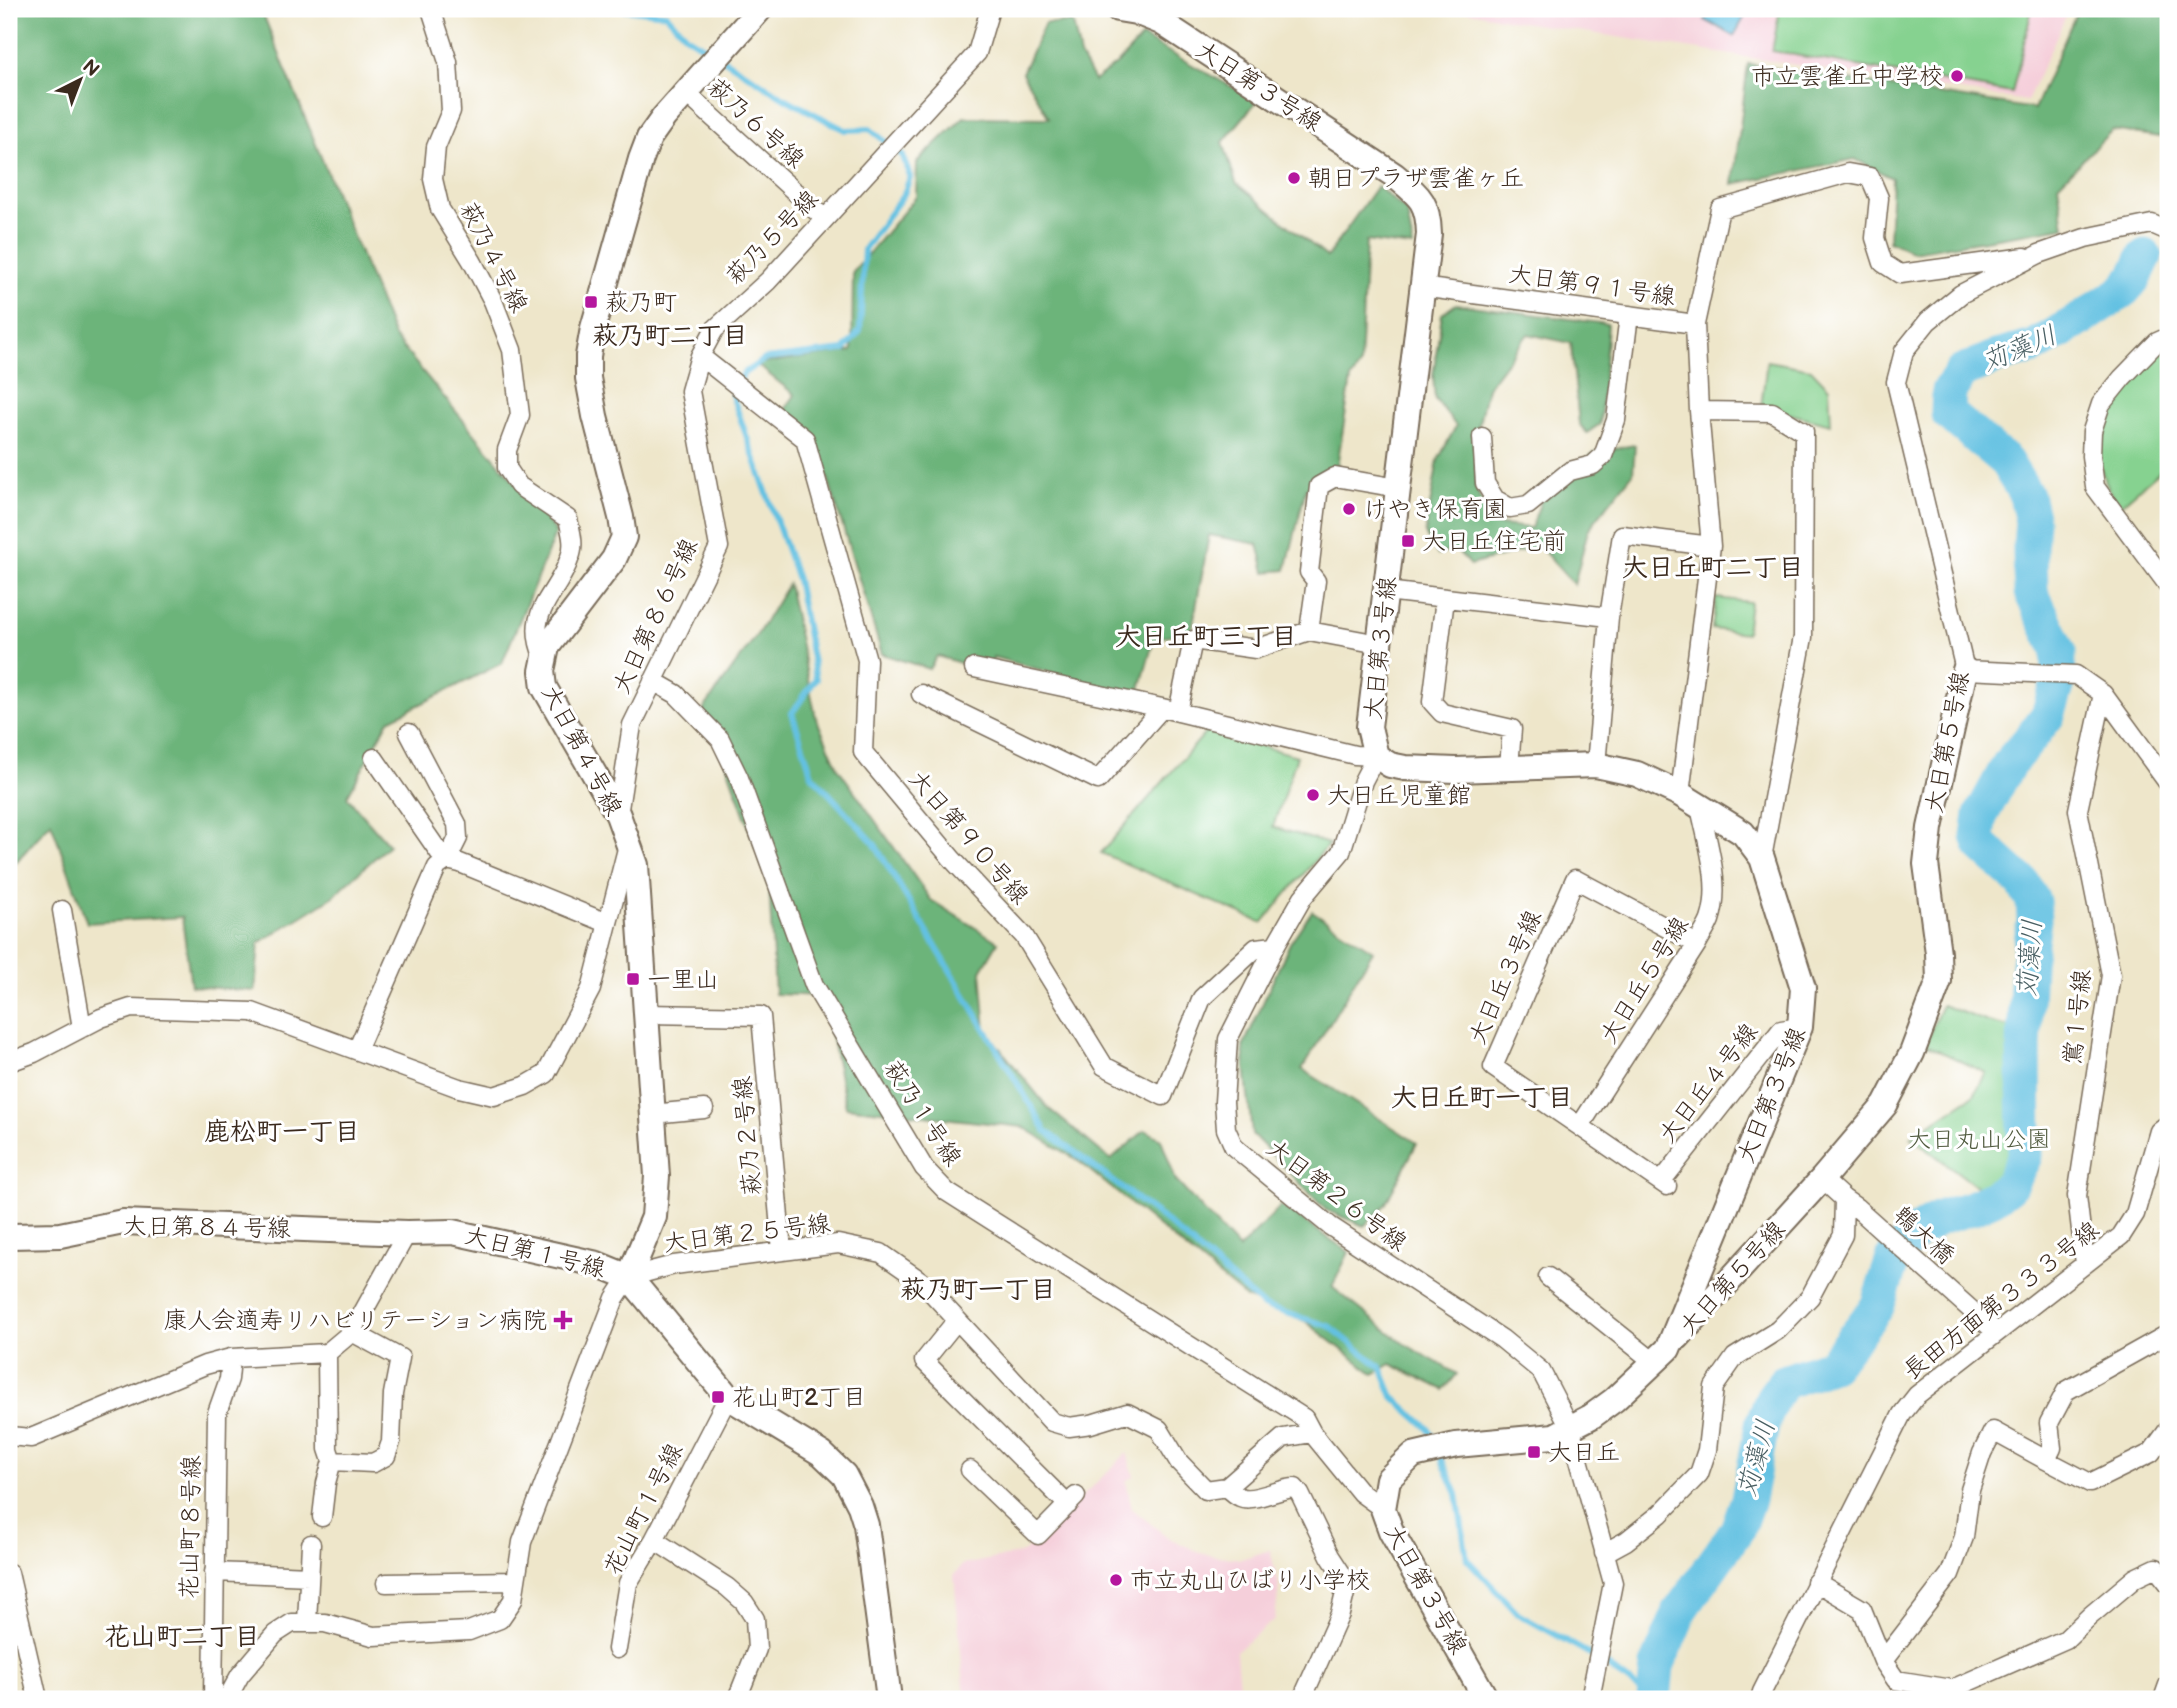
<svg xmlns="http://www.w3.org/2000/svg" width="2177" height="1708" viewBox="0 0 2177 1708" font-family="'Balsamiq Sans','Klee One',sans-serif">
<rect width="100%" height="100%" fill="#fff"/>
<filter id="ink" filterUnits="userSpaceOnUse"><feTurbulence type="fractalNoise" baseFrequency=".0143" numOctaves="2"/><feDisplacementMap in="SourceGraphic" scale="14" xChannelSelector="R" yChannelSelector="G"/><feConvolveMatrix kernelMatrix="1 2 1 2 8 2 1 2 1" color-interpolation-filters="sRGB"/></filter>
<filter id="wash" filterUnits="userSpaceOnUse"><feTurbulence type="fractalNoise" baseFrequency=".00686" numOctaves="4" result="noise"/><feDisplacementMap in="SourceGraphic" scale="28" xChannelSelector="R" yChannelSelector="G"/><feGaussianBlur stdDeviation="1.57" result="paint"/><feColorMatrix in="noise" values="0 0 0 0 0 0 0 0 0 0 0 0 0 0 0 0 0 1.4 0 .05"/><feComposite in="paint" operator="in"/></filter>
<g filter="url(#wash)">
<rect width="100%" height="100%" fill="#eee6ca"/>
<path fill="#f5cfda" d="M1456,9H2069L2027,101L1515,21Z
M1127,1453L1134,1476L1126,1481L1132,1509L1169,1538L1203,1554L1241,1559L1270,1550L1279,1585L1275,1619L1236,1651L1240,1699H965L954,1575L962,1565L1023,1553Z"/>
<path fill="#86d290" stroke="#607e57" stroke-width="2" d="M1780,9H2032L2012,93L1772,51Z
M2168,346V464L2119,506C2113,495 2105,484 2102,472C2096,453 2099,426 2108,408C2114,399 2122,390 2129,382C2136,372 2158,351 2168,346Z
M1767,361L1811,369L1829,388L1831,424L1761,407Z
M1716,598L1750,602L1746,633L1712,629Z
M1207,731L1297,756L1273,827L1329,844L1262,923L1101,853Z
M1942,1005L1991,1023L2020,1029L2019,1151L2005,1179L1992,1190L1980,1189L1911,1137L1974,1095L1986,1073L1925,1044Z"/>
<path fill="#6cb47a" stroke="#546f4c" stroke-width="2" d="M9,9H261L394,337L556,532L502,663L389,720L347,797L389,845L331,898L259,943L255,991L191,986L182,917L87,923L51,822L9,870Z
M2078,9H2168V138L2112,130L2058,185L2064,227L1913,252L1889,241L1892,178L1855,159L1733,184L1748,64L2034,109Z
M1045,23H1073L1080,56L1094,81L1119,62L1142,37L1257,101L1223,142L1236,183L1327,257L1377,186L1407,212L1413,247L1366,241L1360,366L1351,379L1334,485L1306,488L1286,570L1265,572L1258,544L1209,535L1192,630L1154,639L1138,696L993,657L990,672L937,656L929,669L882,654L819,449L782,414L795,395L756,364L852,351L853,272L916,197L917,162L964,117L1049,118L1022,73Z
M1456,304L1608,324L1600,424L1587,433L1579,424L1571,343L1528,334L1487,388L1478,427L1475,487L1491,524L1531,528L1544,493L1595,452L1635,445L1633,473L1588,530L1574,585L1539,546L1470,565L1456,549L1438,555L1425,534L1438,460L1456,426L1435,399L1433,375L1442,314Z
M788,584L816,718L838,768L931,900L998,942L981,971L986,1031L1048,1108L1111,1160L1145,1130L1161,1139L1176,1181L1239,1249L1281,1206L1349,1252L1332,1287L1403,1343L1457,1374L1444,1390L1391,1364L1374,1374L1305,1321L1246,1298L1076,1159L1023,1127L846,1107L823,996L775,994L769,884L721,749L698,717L759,632Z
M1312,911L1373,951L1302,1069L1417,1143L1385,1205L1364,1226L1326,1210L1252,1134L1243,1047L1290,943Z"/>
<path fill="#64c1e2" stroke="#507680" stroke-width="2" d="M1711,9H1749L1734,36L1705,20Z"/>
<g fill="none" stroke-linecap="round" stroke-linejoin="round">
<path stroke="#64c1e2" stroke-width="6" d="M623,9L666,14L686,36L714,53
M723,59L786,99L845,130L870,129L903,156L910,177L904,194L864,249L860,331L844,350L765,359L744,373L732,395L797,579L816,679L792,713L812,775L874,843L1046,1131L1162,1218L1263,1306L1329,1326L1381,1367L1393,1397L1430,1430L1436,1445
M1440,1455L1457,1494L1467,1559L1518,1614L1597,1658L1651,1699"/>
<path stroke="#64c1e2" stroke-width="35" d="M1654,1699L1657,1666L1680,1611L1737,1530L1748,1499L1763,1421L1773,1397L1784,1382L1832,1365L1877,1307L1894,1256L1917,1232L1939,1218L1971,1208L1993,1198L2010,1185L2025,1156L2024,1045L2028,964L2034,920L2033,901L2023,883L1981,845L1978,836L1981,815L2010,762L2030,739L2048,715L2058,683L2059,651L2031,592L2030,548L2032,521L2026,495L2006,462L1948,413L1949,391L1962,372L1996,357L2034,347L2083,318L2123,291L2135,277L2145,256"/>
</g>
</g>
<g filter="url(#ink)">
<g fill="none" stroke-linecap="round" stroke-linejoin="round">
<defs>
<path id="street" d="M431,9L448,62L451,111L436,147L433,179L440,209L472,261L493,301L512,350L520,415L507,450V468L519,486L568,519C571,532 575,545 570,557C557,598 523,610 544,658
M686,93L825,219
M2168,231L2152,224L2085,238L2039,254L1961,294L1928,321L1904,351L1896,382L1965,670L2076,675L2103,694L2168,783
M1421,287L1695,324L1720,209L1848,173L1870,177L1879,198L1875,238L1883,263L1900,274L2025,257
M2168,337L2157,342L2122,378L2101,404L2092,431L2091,456L2095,487L2168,585
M700,356L805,439L867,660L863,752L953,860L1024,936L1104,1066L1163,1096L1202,998L1256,948L1275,946
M1699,411L1772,412L1804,432L1803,637L1762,858
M1482,437L1485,483L1495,499L1510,508L1528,505L1570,471L1593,465L1603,456L1616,420L1629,315
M1386,591L1609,617
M1445,599L1432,702L1442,713L1512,729L1509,767
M1309,631L1316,581L1309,572L1319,486L1335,477L1398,488
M974,668L1162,708L1355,755L1376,756L1363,781L1341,852L1303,897L1275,946L1228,1039L1224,1102L1226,1129L1234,1147L1330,1226L1502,1339L1541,1371L1570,1427L1613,1583L1590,1699
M653,681L676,694L720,739L739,778L814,985L924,1168L947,1192L1304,1418L1312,1433
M921,694L1098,780L1162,708
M1178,712L1193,640L1256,649L1309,631L1379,644
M374,758L439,852L447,860L458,838L457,824L409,733
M1596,765L1609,617L1622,535L1711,546
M1680,794L1711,546L1699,411L1695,324
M618,815L632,725L719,547L690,391L700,356L714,330L768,281L977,53L990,9
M62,910L82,1028
M646,1014L761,1016L782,1251
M357,1050L437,867L447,860L460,863L607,923
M9,1062L34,1053L101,1018L131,1008L252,1012L459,1088L494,1096L525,1086L546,1074L591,989L629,841
M652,1114L704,1109
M1580,1126L1697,944C1701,936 1707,928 1710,920C1722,885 1707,842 1700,807
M1822,1179L1844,1199L1857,1208L1996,1332
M1661,1182L1781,1030L1800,1027
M1667,1186L1493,1067L1575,879L1697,944
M2085,1264L2077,1196L2111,975L2078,810L2103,694
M1548,1277L1654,1362
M957,1320L924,1361L1068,1505
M327,1353L328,1449L332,1461L373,1463L386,1456L391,1442L393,1394L400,1358L352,1332
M9,1436L31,1438L205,1365L231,1358L327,1353L352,1332L407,1233
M2046,1460L2090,1483L2151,1453L2168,1430
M970,1470L1038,1535L1076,1496
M1227,1487C1230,1490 1235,1495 1240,1497C1253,1503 1280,1488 1295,1488L1300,1494L1330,1556L1343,1576L1346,1589L1340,1614L1302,1699
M322,1517L326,1483L332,1461
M654,1540L727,1587L744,1602L755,1619L757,1649L737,1699
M1604,1553L1626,1541L1660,1514L1699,1474L1707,1450L1714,1387L1735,1357L1778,1330L1810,1297L1843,1235L1844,1199
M214,1572L309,1576
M9,1573L38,1699
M1816,1582L1862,1609L1883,1661L1896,1680L1952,1689L2066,1639L2090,1616L2135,1578L2156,1568L2168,1583
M386,1583L516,1581
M307,1622L311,1544
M617,1649L628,1583L654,1540L728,1397
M1883,1661L1950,1574L1964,1537L1970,1490L1982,1453L1993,1431L2046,1460L2052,1448L2049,1423L2066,1391L2168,1334
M213,1699L217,1413L229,1379L231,1358
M227,1699L240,1675L275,1634L292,1623H325L373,1636L469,1631L500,1619L513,1600L522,1542L615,1298L629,1277L674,1265L838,1244L881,1253L921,1281L1052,1422L1069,1427L1091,1424L1127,1413L1159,1429L1179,1462L1206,1490L1227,1487L1283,1438L1312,1433L1361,1493L1383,1509
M1760,1699L1762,1692L1902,1414L1917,1395L2121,1236L2135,1214L2159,1131L2168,1124
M2163,1699L2168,1685"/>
<path id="secondary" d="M1118,9L1136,12L1161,22L1394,175C1419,196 1428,200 1429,234L1369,727L1376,756L1390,765L1405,768L1456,770L1596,765L1637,774L1680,794L1743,833L1762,858L1803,988L1800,1027L1668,1349L1614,1400L1592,1416L1554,1436L1456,1445L1413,1455L1388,1479L1383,1509L1391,1531L1486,1699
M9,1236L60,1235L123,1222L407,1233L453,1232L597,1264L629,1277L728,1397L822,1454L844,1475L860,1506L866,1525L889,1699
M629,1277L654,1217L657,1176L636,865L618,815L544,687L542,671L547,647L614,559L624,537L621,517L595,416L588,378V356L593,328L641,159L649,138L664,117L760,9
M1678,1337L1822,1179L1885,1105L1912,1053L1939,981L1938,953L1926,864L1930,828L1965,670"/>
</defs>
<use href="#street" stroke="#7a6c5a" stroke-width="21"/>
<use href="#secondary" stroke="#7a6c5a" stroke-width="28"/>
<use href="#street" stroke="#fff" stroke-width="18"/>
<use href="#secondary" stroke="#fff" stroke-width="24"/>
</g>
</g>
<g fill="#b5179e" stroke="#fff" stroke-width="2.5">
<circle cx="1957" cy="76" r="7"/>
<circle cx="1294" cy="178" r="7"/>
<rect x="584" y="295" width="14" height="14" rx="3.5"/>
<circle cx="1349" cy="509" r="7"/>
<rect x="1401" y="534" width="14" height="14" rx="3.5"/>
<circle cx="1313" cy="795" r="7"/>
<rect x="626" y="972" width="14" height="14" rx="3.5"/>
<path d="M559.5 1309.5h7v7h7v7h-7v7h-7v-7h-7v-7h7z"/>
<rect x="711" y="1390" width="14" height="14" rx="3.5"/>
<rect x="1527" y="1445" width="14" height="14" rx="3.5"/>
<circle cx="1116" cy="1580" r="7"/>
</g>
<g text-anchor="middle" stroke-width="6" stroke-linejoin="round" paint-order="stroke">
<g font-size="24" fill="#3b2a1e" stroke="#fff" text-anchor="start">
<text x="1943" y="84" text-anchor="end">市立雲雀丘中学校</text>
<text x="1308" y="186">朝日プラザ雲雀ヶ丘</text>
<text x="605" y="310">萩乃町</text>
<text x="1363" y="517">けやき保育園</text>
<text x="1422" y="549">大日丘住宅前</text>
<text x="1327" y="803">大日丘児童館</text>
<text x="647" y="987">一里山</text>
<text x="547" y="1328" text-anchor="end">康人会適寿リハビリテーション病院</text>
<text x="732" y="1405">花山町2丁目</text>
<text x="1548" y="1460">大日丘</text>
<text x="1130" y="1588">市立丸山ひばり小学校</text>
</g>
<g font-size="24" fill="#3b2a1e" stroke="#fff">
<text transform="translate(1259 86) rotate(33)" y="8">大日第３号線</text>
<text transform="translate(756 123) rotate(42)" y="8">萩乃６号線</text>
<text transform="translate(772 237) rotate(-46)" y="8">萩乃５号線</text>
<text transform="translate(494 257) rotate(63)" y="8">萩乃４号線</text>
<text transform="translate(1592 285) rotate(8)" y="8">大日第９１号線</text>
<text transform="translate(655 616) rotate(-65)" y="8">大日第８６号線</text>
<text transform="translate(1380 648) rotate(-84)" y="8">大日第３号線</text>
<text transform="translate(1947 742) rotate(-79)" y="8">大日第５号線</text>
<text transform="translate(582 750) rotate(62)" y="8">大日第４号線</text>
<text transform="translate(969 837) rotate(49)" y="8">大日第９０号線</text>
<text transform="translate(1505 977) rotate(-66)" y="8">大日丘３号線</text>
<text transform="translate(1644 980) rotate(-58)" y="8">大日丘５号線</text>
<text transform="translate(2077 1017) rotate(-84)" y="8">鴬１号線</text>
<text transform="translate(1708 1083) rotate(-52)" y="8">大日丘４号線</text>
<text transform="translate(1771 1095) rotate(-68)" y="8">大日第３号線</text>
<text transform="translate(923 1113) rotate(57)" y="8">萩乃１号線</text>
<text transform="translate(747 1136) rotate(-95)" y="8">萩乃２号線</text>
<text transform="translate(1337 1195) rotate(37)" y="8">大日第２６号線</text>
<text transform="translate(207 1227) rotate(1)" y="8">大日第８４号線</text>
<text transform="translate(747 1233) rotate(-7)" y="8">大日第２５号線</text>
<text transform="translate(1924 1235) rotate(42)" y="8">鵯大橋</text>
<text transform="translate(535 1252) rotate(14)" y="8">大日第１号線</text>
<text transform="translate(1732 1278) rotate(-48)" y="8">大日第５号線</text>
<text transform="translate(2001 1300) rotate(-38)" y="8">長田方面第３３３号線</text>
<text transform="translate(643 1509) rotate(-63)" y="8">花山町１号線</text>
<text transform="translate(190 1527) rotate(-89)" y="8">花山町８号線</text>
<text transform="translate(1426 1589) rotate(61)" y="8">大日第３号線</text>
</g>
<g font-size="24" fill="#525c40" stroke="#fff">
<text x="1979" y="1147">大日丸山公園</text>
</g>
<g font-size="26" font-weight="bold" fill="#3b2a1e" stroke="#fff">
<text x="670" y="344">萩乃町二丁目</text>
<text x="1713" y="576">大日丘町二丁目</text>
<text x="1206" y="645">大日丘町三丁目</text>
<text x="1482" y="1106">大日丘町一丁目</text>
<text x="282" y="1140">鹿松町一丁目</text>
<text x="978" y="1298">萩乃町一丁目</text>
<text x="182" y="1645">花山町二丁目</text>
</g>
<g font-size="26" font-style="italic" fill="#495f63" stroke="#fff">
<text transform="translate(2019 348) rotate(-23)" y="9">苅藻川</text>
<text transform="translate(2029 958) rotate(-86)" y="9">苅藻川</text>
<text transform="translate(1756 1458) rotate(-75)" y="9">苅藻川</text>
</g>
</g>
<rect width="2177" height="1708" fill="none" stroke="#fff" stroke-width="35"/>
<g transform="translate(80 80) rotate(42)" stroke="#ffffff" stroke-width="5" paint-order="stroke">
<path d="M0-5L12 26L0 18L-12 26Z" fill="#3b2a1e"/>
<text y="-10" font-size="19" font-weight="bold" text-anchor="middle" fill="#3b2a1e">N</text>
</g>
</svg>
